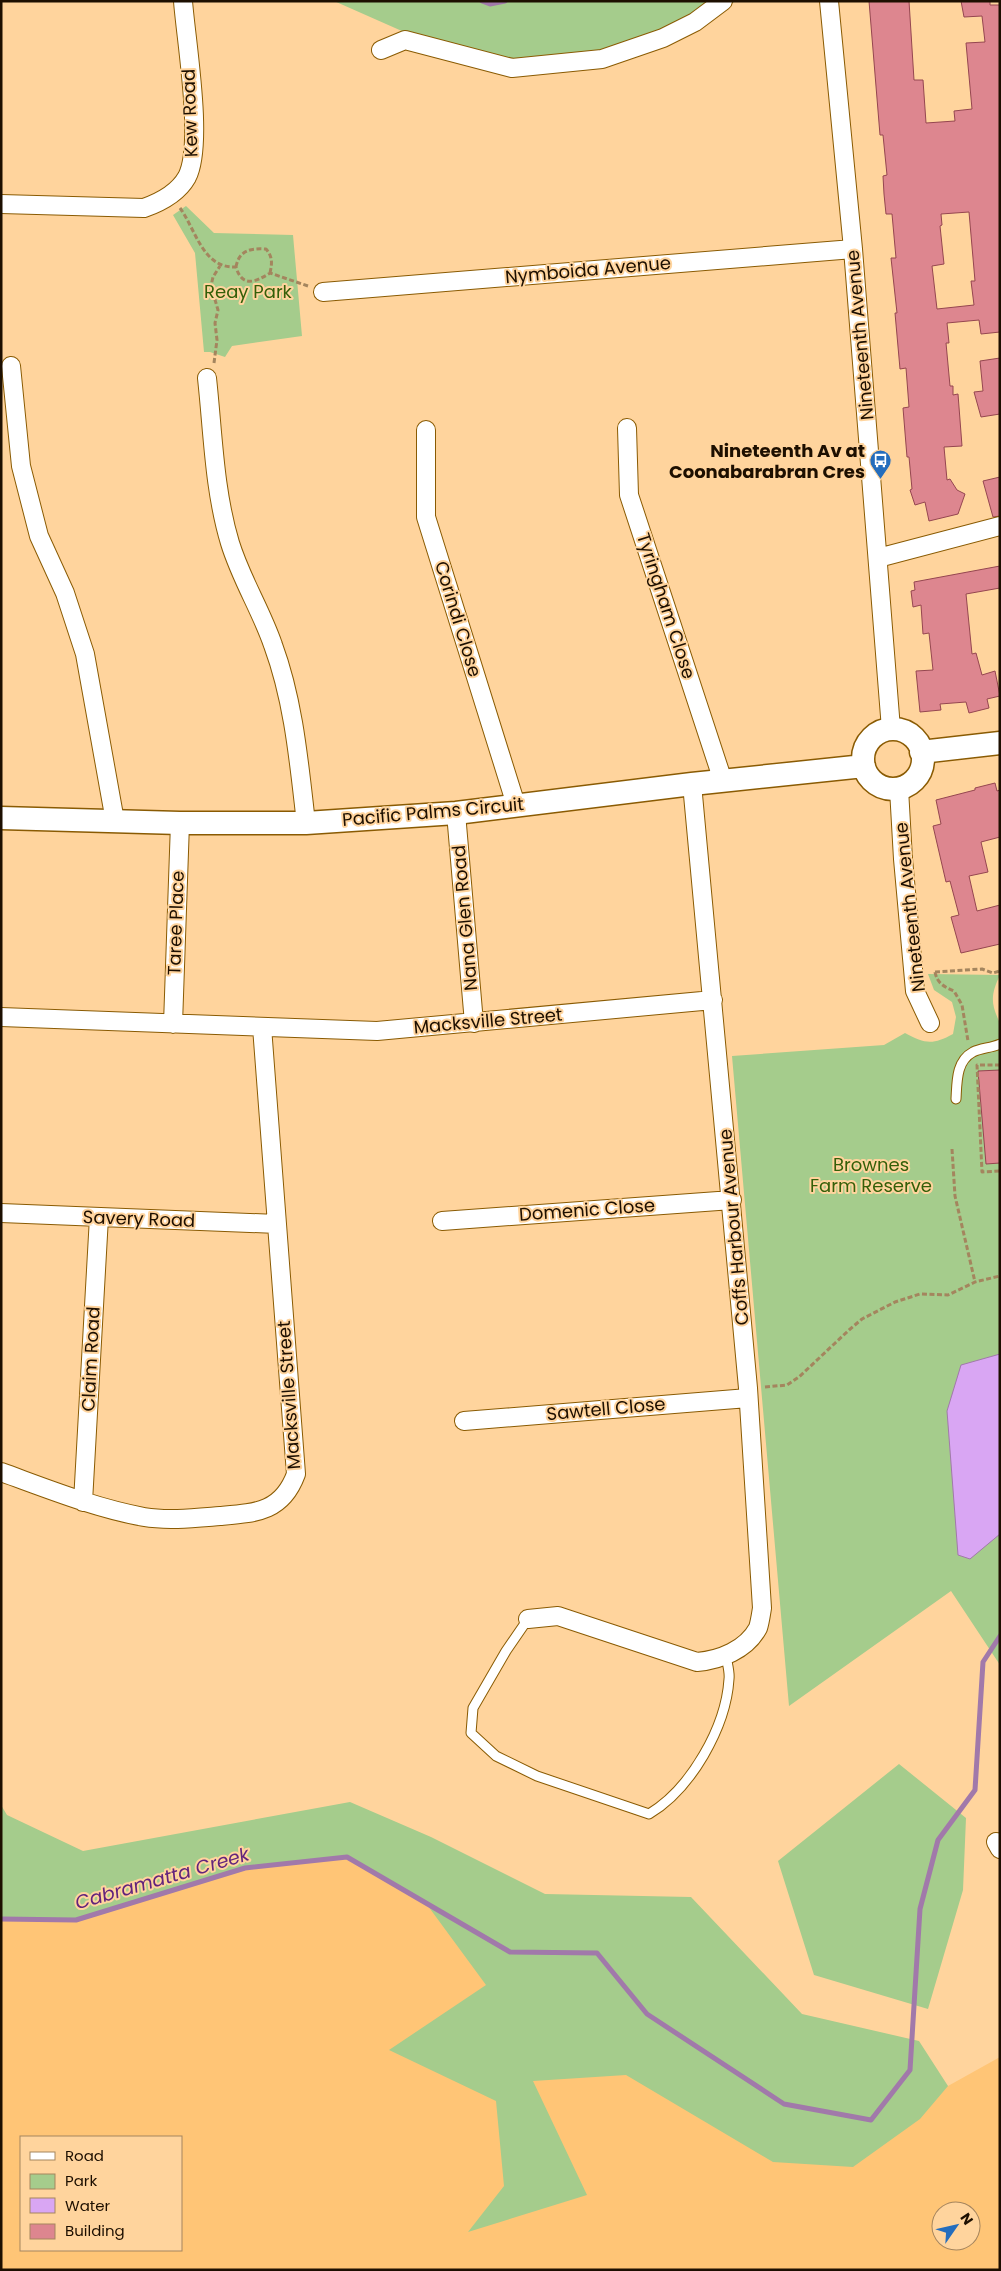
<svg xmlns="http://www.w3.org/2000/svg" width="1001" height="2271" viewBox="0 0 1001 2271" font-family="Poppins,sans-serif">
<rect width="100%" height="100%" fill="#ffd49d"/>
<path fill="#ffc576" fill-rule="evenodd" d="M347,1857L428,1906L910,2070L948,2086L1000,2057V2270H1V1919L76,1920L245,1868ZM21,2137H181V2250H21ZM941,2211H971V2241H941Z"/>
<path fill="#a5cc8c" d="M334,1H736L671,40L531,68L429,43Z
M186,206L214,233L293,235L302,336L232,346L225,357L210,352H204L195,253L173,215Z
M928,974L1000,975C991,994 990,1003 1000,1023V1665L951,1591L789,1706L732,1056L884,1045L905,1033C925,1044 933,1045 953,1034L956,1017L952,1002L934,990Z
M899,1764L966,1818L963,1890L928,2009L814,1975L778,1861Z
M350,1802L431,1837L545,1894L691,1897L802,2014L919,2041L948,2086L920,2119L853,2167L773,2162L626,2075L533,2081L587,2195L468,2232L504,2186L496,2101L389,2050L486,1985L428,1906L347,1857L245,1868L76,1920L1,1919V1805L7,1815L83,1851Z"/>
<path fill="#d9a6f3" stroke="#a179aa" d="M1000,1354V1534L970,1559L958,1555L947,1411L961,1365Z"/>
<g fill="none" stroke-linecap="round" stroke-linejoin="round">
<path stroke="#a179aa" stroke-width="5" d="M482,1L490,4L505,1
M1,1919L76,1920L245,1868L347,1857L510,1952L597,1953L647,2014L784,2104L871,2120L910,2070L920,1909L938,1840L975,1790L983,1662L1000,1636"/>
</g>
<path fill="#dd868f" stroke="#954650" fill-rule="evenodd" d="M869,1H909L914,80H923L926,123L955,121L954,111L972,109L966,43L985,42L982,16L964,17L961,1H990V5H1000V332L981,334L979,320L947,323L949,343H946L950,386H953V395L958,394L962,446L944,447L947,480L950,479L957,490L965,494L958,514L929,521L925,502L915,505L910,490L912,489L909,457H907L903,408L909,407L906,368L900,369L895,313H897L891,258H896L892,214H886L884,194L883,176L887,175L883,135H880ZM969,212L975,281H971L974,305L937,309L932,266L944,264L940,226L942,225L941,214Z
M1000,358V414L981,417L974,392L983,391L980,361Z
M1000,477V516L993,517L983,481Z
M1000,566V588L966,594L972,654L976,653L982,675L995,671L1000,696L987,699L989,708L969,713L966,702L940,704L941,710L920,712L916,671L933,670L929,633L923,634L921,605L913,607L911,591L915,590L914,582Z
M995,783L997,791L1000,790V837L981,842L988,872L969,876L977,911L1000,905V944L961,953L951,917L959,915L950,881L946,882L933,826L941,824L936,800L975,790V788Z
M1000,1070V1163L986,1164L978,1071Z"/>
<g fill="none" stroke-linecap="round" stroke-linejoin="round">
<defs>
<path id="service" d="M956,1099C957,1082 956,1061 973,1052C981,1048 991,1048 1000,1044
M528,1619L506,1651L473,1708L471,1733L496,1756L537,1776L649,1814C691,1789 726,1727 729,1679C730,1672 727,1663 726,1656"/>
<path id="minor" d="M829,1L853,249L891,729
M381,50L405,40L512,68L602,59L663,38L695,22L723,1
M1,204L144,208C161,202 178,193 187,177C204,144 186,41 183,1
M323,292L853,249
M11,366L21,466L39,536L65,593L85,654L115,821
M207,378C213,433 214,490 230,543C241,579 261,610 273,645C294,702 299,763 306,823
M627,428L629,495L723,781
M426,430V517L516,805
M878,558L1000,526
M899,789L903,859L915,991L930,1023
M456,813L474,1023
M1,1017L377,1031L713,1000
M173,1024L180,823
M1,1213L277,1224
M442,1221L732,1200
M464,1421L748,1398
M1,1472C48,1489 95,1508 144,1517C168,1521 195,1518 220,1516C256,1513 282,1512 296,1474L262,1027
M83,1502L99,1217
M528,1619L558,1616L697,1662C720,1660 746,1650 758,1628C760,1622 761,1614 762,1608L748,1388L692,784
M996,1842L1000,1849"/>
<path id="tertiary" d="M863 759a30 30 0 1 1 60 0a30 30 0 1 1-60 0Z
M921,752L1000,743
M1,818L180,823H306L456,813L692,784L864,766"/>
</defs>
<use href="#service" stroke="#8a5b03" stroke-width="11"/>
<use href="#minor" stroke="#8a5b03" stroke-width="20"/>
<use href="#tertiary" stroke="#8a5b03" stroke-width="25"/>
<path stroke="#a4855e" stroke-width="3" stroke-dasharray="5 2.5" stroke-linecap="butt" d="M180,208C196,230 203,269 236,267C242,288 256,282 270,273L308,286
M236,267C239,250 251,248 266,249C273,257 272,264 270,273
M214,363L217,340L215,323L218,310L211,286L213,277L220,266
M935,972C937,983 944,987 954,991L962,1005L968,1041
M935,972L982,969L993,973L1000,971
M1000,1065H977L982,1172L1000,1171
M952,1149L955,1196L975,1282
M765,1387L787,1385L799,1377L849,1330L862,1319L895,1302L920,1294L948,1295L975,1282L1000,1276"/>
<use href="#service" stroke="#fff" stroke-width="9"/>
<use href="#minor" stroke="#fff" stroke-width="18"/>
<use href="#tertiary" stroke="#fff" stroke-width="22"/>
</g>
<defs>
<symbol id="bus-pin" viewBox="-11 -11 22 30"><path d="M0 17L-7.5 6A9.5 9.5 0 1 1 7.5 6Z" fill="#246dbd" stroke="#ffd49d"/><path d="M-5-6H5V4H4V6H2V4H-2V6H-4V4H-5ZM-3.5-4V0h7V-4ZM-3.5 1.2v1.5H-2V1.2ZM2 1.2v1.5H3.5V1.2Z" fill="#fff"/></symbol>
</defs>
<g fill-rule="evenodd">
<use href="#bus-pin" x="868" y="448" width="25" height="34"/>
</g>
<g text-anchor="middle" stroke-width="4" stroke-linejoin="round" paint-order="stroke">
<g font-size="18" fill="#1d0f00" stroke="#ffd49d">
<text transform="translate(190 113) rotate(-92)" y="6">Kew Road</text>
<text transform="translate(588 270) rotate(-5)" y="6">Nymboida Avenue</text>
<text transform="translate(860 335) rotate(-95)" y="6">Nineteenth Avenue</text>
<text transform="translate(666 606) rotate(72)" y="6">Tyringham Close</text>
<text transform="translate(458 619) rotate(73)" y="6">Corindi Close</text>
<text transform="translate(433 812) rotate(-5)" y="6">Pacific Palms Circuit</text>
<text transform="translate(910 907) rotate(-96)" y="6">Nineteenth Avenue</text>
<text transform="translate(465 918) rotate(-95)" y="6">Nana Glen Road</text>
<text transform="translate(176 923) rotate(-88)" y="6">Taree Place</text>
<text transform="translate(488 1021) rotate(-5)" y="6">Macksville Street</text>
<text transform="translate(587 1210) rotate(-4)" y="6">Domenic Close</text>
<text transform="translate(139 1219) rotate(2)" y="6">Savery Road</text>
<text transform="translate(734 1227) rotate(-95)" y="6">Coffs Harbour Avenue</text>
<text transform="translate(91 1359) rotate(-87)" y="6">Claim Road</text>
<text transform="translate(289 1395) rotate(-94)" y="6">Macksville Street</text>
<text transform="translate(606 1409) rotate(-5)" y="6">Sawtell Close</text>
</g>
<g font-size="18" fill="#345f09" stroke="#ffd49d">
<text x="248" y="298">Reay Park</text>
<text x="871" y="1171">Brownes<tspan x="871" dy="21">Farm Reserve</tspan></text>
</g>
<g font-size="18" font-weight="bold" fill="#1d0f00" stroke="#ffd49d" text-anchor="end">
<text x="865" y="457">Nineteenth Av at<tspan x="865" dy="21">Coonabarabran Cres</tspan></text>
</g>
<g font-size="19" font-style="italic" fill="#62237c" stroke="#ffd49d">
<text transform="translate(162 1878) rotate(-16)" y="7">Cabramatta Creek</text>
</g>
</g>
<rect width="1001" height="2271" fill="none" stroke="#1d0f00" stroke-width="5"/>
<rect x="20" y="2136" width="162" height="115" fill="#ffd49d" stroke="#a5855e"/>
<rect x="30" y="2152" width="25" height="8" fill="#ffffff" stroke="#a5855e"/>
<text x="65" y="2161" font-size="15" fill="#1d0f00">Road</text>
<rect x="30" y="2174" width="25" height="15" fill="#a5cc8c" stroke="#a5855e"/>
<text x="65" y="2186" font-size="15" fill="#1d0f00">Park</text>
<rect x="30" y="2198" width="25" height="15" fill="#d9a6f3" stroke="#a5855e"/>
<text x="65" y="2211" font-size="15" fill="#1d0f00">Water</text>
<rect x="30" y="2224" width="25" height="15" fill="#dd868f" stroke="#a5855e"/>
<text x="65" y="2236" font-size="15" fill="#1d0f00">Building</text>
<g transform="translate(956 2226) rotate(56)"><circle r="24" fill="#ffd49d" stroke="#a5855e"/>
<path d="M0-4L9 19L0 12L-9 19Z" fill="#246dbd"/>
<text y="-8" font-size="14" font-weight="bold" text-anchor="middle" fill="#1d0f00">N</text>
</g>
</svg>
